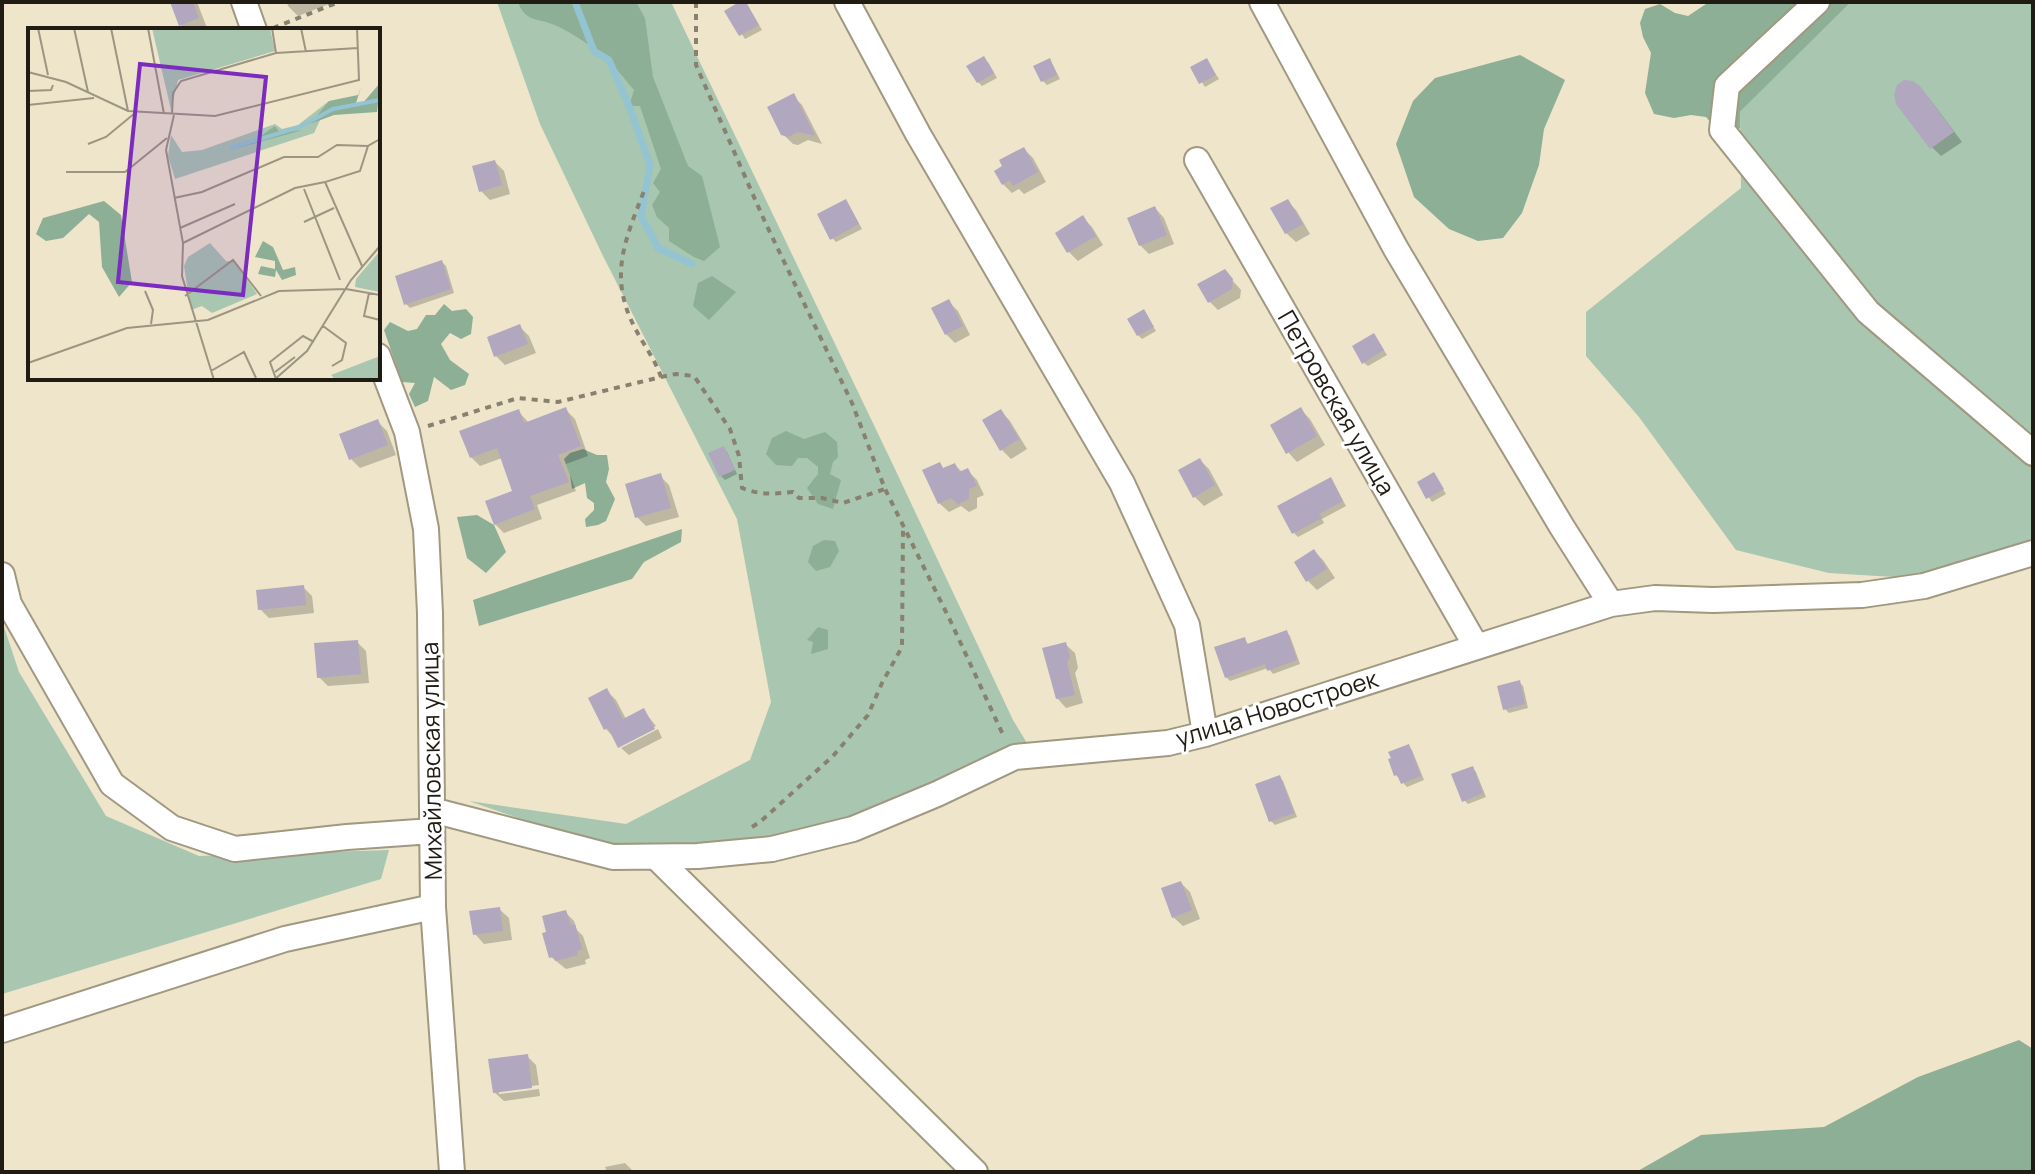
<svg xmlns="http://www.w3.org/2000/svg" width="2035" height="1174" viewBox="0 0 2035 1174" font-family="Manrope,sans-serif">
<rect width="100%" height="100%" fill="#eee5cb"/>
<path fill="#a8c6b0" d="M497,2H671L894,467L1013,720L1027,743L825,828L690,847L588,842L469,801L626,824L750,760L771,702L737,519L603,256L540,124Z
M1851,2H2033V539L1910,578L1829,573L1736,550L1639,417L1586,356V312L1741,188L1740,112Z
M2,621L19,672L106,816L199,856L389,850L381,879L2,994Z"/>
<path fill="#8caf96" d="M518,2H636L645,18L653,77L688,166L702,176L720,247L704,261L694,257L669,241V228L657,217L652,205L660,192L653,183L661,169L640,106H629L634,90C626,81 618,70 609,61C597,49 568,30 552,24C535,18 525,21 518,2Z
M1709,2L1728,4L1742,2H1851L1740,112V128L1733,134L1717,130L1706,117L1691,115L1674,118L1654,114L1645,93L1651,53L1643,37L1640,23L1645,9L1660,4L1675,13L1688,16Z
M1520,55L1565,80L1544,129L1539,165L1522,213L1503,238L1478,241L1449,229L1414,197L1396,144L1413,101L1435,78Z
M712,276L736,292L709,320L693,306L698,283Z
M444,304L452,311L466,309L473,317L471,334L461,339L450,333L441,344L450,360L469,374L465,385L451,390L434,377L428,401L415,407L409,394L415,383L402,382L384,330L390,322L408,331L417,329L426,315H435Z
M786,431L804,439L825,432L837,442L838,457L833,462L830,474L841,480L833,509L818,504L807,488L818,474V467L807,458H798L792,466L776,465L766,454L772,438Z
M583,449L597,455H607L609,469L606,482L615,499L606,521L598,525L586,527L585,519L594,510V503L587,498L585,483L572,489L570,475L564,459L570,453Z
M477,515L494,525L506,552L486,573L467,558L457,517Z
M682,529L681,542L644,562L632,579L479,626L473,600Z
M824,540L835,541L839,551L830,567L816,571L808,562L813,546Z
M818,627L828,630V649L811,654L813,642L807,640Z
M2019,1040L2033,1049V1172H1636L1701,1135L1824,1127L1918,1077Z"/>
<path fill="#0003" d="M172,2H197L207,28L201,30H186L181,25Z
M287,2H331L332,3L298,16L288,6Z
M744,2L748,6L762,30L745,39L727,11Z
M1206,60L1219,79L1205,87L1193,68Z
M1049,61L1053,65L1060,79L1047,85L1043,81Z
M988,62L997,78L982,86L978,82Z
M1919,88L1929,98L1962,142L1941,156L1932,147Z
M793,96L802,105L822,144L808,140L798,145L793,144L783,134Z
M1024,149L1033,158L1046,182L1024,194L1019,189L1012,193L1003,184Z
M495,162L504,171L510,194L490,200L481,191Z
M1287,201L1296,210L1310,234L1296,242L1286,233Z
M849,205L862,229L836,242L832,238Z
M1155,208L1164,218L1174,244L1149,254L1140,245Z
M1083,218L1092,227L1103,245L1078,261L1069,252L1057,234Z
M442,262L446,266L454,293L410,308L406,304Z
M1224,271L1241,290L1240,298L1218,310L1209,301Z
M949,302L958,311L970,335L955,343L946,334Z
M1144,312L1156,331L1142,339L1138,335Z
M520,327L529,336L536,353L505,365L496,356Z
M1377,339L1387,355L1368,366L1364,363Z
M566,410L575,419L588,456L566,464L576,491L537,505L542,519L504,533L495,524L515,492L502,458L480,466L471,457L518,411L529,423Z
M1301,410L1310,419L1325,445L1297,462L1288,452Z
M1001,411L1010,421L1027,449L1011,459L1002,450Z
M378,422L387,431L396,455L360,468L351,459Z
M723,448L727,452L737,474L725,480L721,476Z
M1200,460L1209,469L1223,495L1204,506L1195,497Z
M940,465L945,470L955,465L963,473L968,471L977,480L984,495L977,498V508L969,512L961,506L949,512L939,503Z
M1434,474L1446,494L1432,502L1419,483Z
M660,476L669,485L679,517L646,526L637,517Z
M1334,484L1346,506L1322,519L1324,523L1298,537L1294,533Z
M1314,551L1323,560L1335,578L1317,590L1308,581Z
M303,587L312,596L314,613L269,618L260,609Z
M1286,632L1290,636L1300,664L1273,674L1268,668L1230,681L1226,677L1244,639L1249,645Z
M357,642L366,651L369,683L328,686L319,677Z
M1065,644L1075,653L1078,668L1075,673L1083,703L1066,708L1057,698Z
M1519,682L1523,686L1528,708L1509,713L1505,709Z
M607,691L616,700L626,719L644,711L656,726L620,744L606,729L591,699Z
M658,729L662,738L629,755L621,748Z
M1408,746L1412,750L1424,780L1407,787L1396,775Z
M1472,768L1476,772L1486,797L1468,804L1464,800Z
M1279,777L1283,781L1297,817L1275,825L1271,821Z
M1181,883L1190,892L1200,919L1183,926L1173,917Z
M499,909L509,918L512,940L484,944L475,934Z
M565,912L574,921L577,930L583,936L590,958L585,960L586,964L566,969L551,957Z
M527,1056L536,1065L539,1085L499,1090V1094L539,1089L540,1096L504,1101L494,1092Z
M625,1163L634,1172H607L605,1167Z"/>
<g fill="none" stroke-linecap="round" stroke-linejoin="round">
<path stroke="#94c3d2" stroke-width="7" d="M575,2L594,51L609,60L629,106L650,165L641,216L658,248L692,264"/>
</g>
<path fill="#b1a8c0" d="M170,2H193L199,18L179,26Z
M739,2H746L759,25L739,36L724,11Z
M984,56L994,73L977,83L966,66Z
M1050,58L1057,75L1041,82L1033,66Z
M1207,58L1216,75L1199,84L1190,67Z
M1904,80L1913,81L1920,86L1954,132L1930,149L1896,104L1894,95L1897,85Z
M794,93L815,136L798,132L788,137L781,135L767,107Z
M1024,147L1038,172L1013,186L1010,180L1002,185L994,171L1002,166L999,160Z
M495,160L502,185L479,192L472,166Z
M846,199L859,224L830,240L817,214Z
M1288,199L1303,224L1285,234L1270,208Z
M1155,206L1167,235L1139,246L1127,218Z
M1083,215L1096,236L1067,253L1055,233Z
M442,260L451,289L404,305L395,276Z
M1225,269L1233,279L1232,289L1208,303L1197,284Z
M949,299L963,326L945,335L931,308Z
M1144,309L1154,327L1137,336L1127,319Z
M520,324L528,344L494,357L487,337Z
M1374,333L1384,350L1362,364L1352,346Z
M566,407L581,446L558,455L569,482L530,496L535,509L494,525L485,501L512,491L497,448L470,458L459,431L519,409L524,423Z
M1301,407L1317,436L1286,454L1270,425Z
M1001,409L1019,439L1000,451L982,420Z
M378,419L388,445L349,460L339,434Z
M724,446L735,470L719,477L708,453Z
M1200,458L1215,485L1193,498L1178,470Z
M940,462L943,468L955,463L959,472L968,468L977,486L969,489V499L958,504L951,498L938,504L922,470Z
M1434,472L1444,489L1426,499L1417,482Z
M661,473L671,508L635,518L625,484Z
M1331,477L1343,501L1319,514L1322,518L1292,534L1277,506Z
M1314,549L1327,569L1306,582L1294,562Z
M304,585L306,605L258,610L256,590Z
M1287,630L1297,660L1267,671L1265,664L1225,678L1214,647L1245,637L1247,644Z
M358,640L361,674L317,678L314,643Z
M1066,642L1070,657L1067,663L1075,695L1056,699L1042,648Z
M1520,680L1525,704L1503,710L1497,686Z
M607,688L623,719L644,708L655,729L618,748L608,728L604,730L588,698Z
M1409,744L1421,776L1401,784L1397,775L1394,776L1388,759L1391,758L1388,752Z
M1473,766L1483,793L1462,802L1451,774Z
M1280,775L1294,813L1269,822L1255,784Z
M1181,881L1192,910L1172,918L1161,888Z
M500,907L503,931L473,935L469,911Z
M566,910L571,925L575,924L582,949L577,951L578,955L555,961L554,957L549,958L542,933L546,932L542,916Z
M528,1054L532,1088L493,1093L488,1059Z"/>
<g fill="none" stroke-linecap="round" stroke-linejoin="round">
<defs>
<path id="minor" d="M244,2L254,30
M847,2L918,134L1122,483L1187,625L1205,734
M1262,2L1396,249L1562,527L1611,604
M1817,2L1727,86L1722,130L1868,312L2033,453
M1197,160L1476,646
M378,356L407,432L426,529L430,613L433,907L452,1172
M2,575L9,604L112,784L172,828L235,849L347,837L432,831
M432,810L613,857L698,856L772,849L853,829L937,794L1015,757L1168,743L1205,734L1611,604L1655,598L1713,600L1862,595L1924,586L2033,553
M656,857L975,1172
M2,1030L285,939L433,907"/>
</defs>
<use href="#minor" stroke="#a09880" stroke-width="28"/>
<path stroke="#888170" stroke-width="4" stroke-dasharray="6 6" stroke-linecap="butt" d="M696,2V65L765,222L852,403L885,489L950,620L1004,737
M273,28L339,2
M661,377L676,374L694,376L730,429L739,456L742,488C759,495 774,494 793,492L799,498H822L843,503L885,489
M428,426L518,398L558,402L661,377C655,359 643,344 635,328C608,277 625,240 644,191
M752,827L760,822L833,756L868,715L882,683L902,647L903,529"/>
<use href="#minor" stroke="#fff" stroke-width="24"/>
</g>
<g text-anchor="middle" stroke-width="6" stroke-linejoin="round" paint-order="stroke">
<g font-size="24" fill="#201c13" stroke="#fff">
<text transform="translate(1336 403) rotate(60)" y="8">Петровская улица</text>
<text transform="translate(1277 709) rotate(-17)" y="8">улица Новостроек</text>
<text transform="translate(432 761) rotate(-91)" y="8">Михайловская улица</text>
</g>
</g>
<g transform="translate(28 28)">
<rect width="352" height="352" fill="#eee5cb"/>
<path d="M124,0H242L247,23L150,52L143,82ZM301,73L286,105L147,151L140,128L143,107L154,124L174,122L247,96L254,101L270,97ZM182,215L198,233L206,234L229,266L184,285L174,278L163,282L156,238L160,229ZM352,223V264L327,259L328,251ZM352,328V352H308L303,347Z" fill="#a8c6b0"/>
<path d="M352,55L349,84L306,87L282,96L301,73L330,67L333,59L328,75L334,76ZM247,98L252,105L275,102L202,122L221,116ZM76,173L93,187L104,254L91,269L74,239L71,194L61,186L35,210L18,213L8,206L15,190ZM235,213L245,219L255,242L267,239L268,247L254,252L248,242L247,249L230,246L233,238L247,241V233L227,229Z" fill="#8caf96"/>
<path fill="none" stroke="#94c3d2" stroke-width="4" d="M202,120L272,99L305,81L352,72"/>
<path fill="none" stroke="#9c9581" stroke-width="2" d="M10,0L20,47M46,0L60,64M83,0L100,83M120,0L136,86M273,0L278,24M248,25L330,20M0,44L38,54L100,83L187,88L331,52L329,0M0,63L23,62L25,57M0,77L66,70M144,86L145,65L153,53L248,25L244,0M146,87L138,122L155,215L154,248L186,352M60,116L78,109L107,85M38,144H97L139,110M276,161L312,252M146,170L174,164L256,129H290L309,117L340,118M276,194L306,180M152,200L207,176M155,215L267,160L297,154M334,238L297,154L332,143L340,118L352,111M117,263L125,282L123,296M341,265L336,288L352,292M157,268L205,232L233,268M295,298L318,315L314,332L304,338M0,335L99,300L180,292L251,263L318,261L352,267M183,343L216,324L228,350M247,344L267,329M248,351L242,334L275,308L286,314M246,352L279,323L323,252L352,218"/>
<path fill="#7b2cbf" fill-opacity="0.15" stroke="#7b2cbf" stroke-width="4" d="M112,36L238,49L215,267L90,254Z"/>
<rect width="352" height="352" fill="none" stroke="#201c13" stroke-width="4"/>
</g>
<rect width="2035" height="1174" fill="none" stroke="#201c13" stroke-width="8"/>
</svg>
